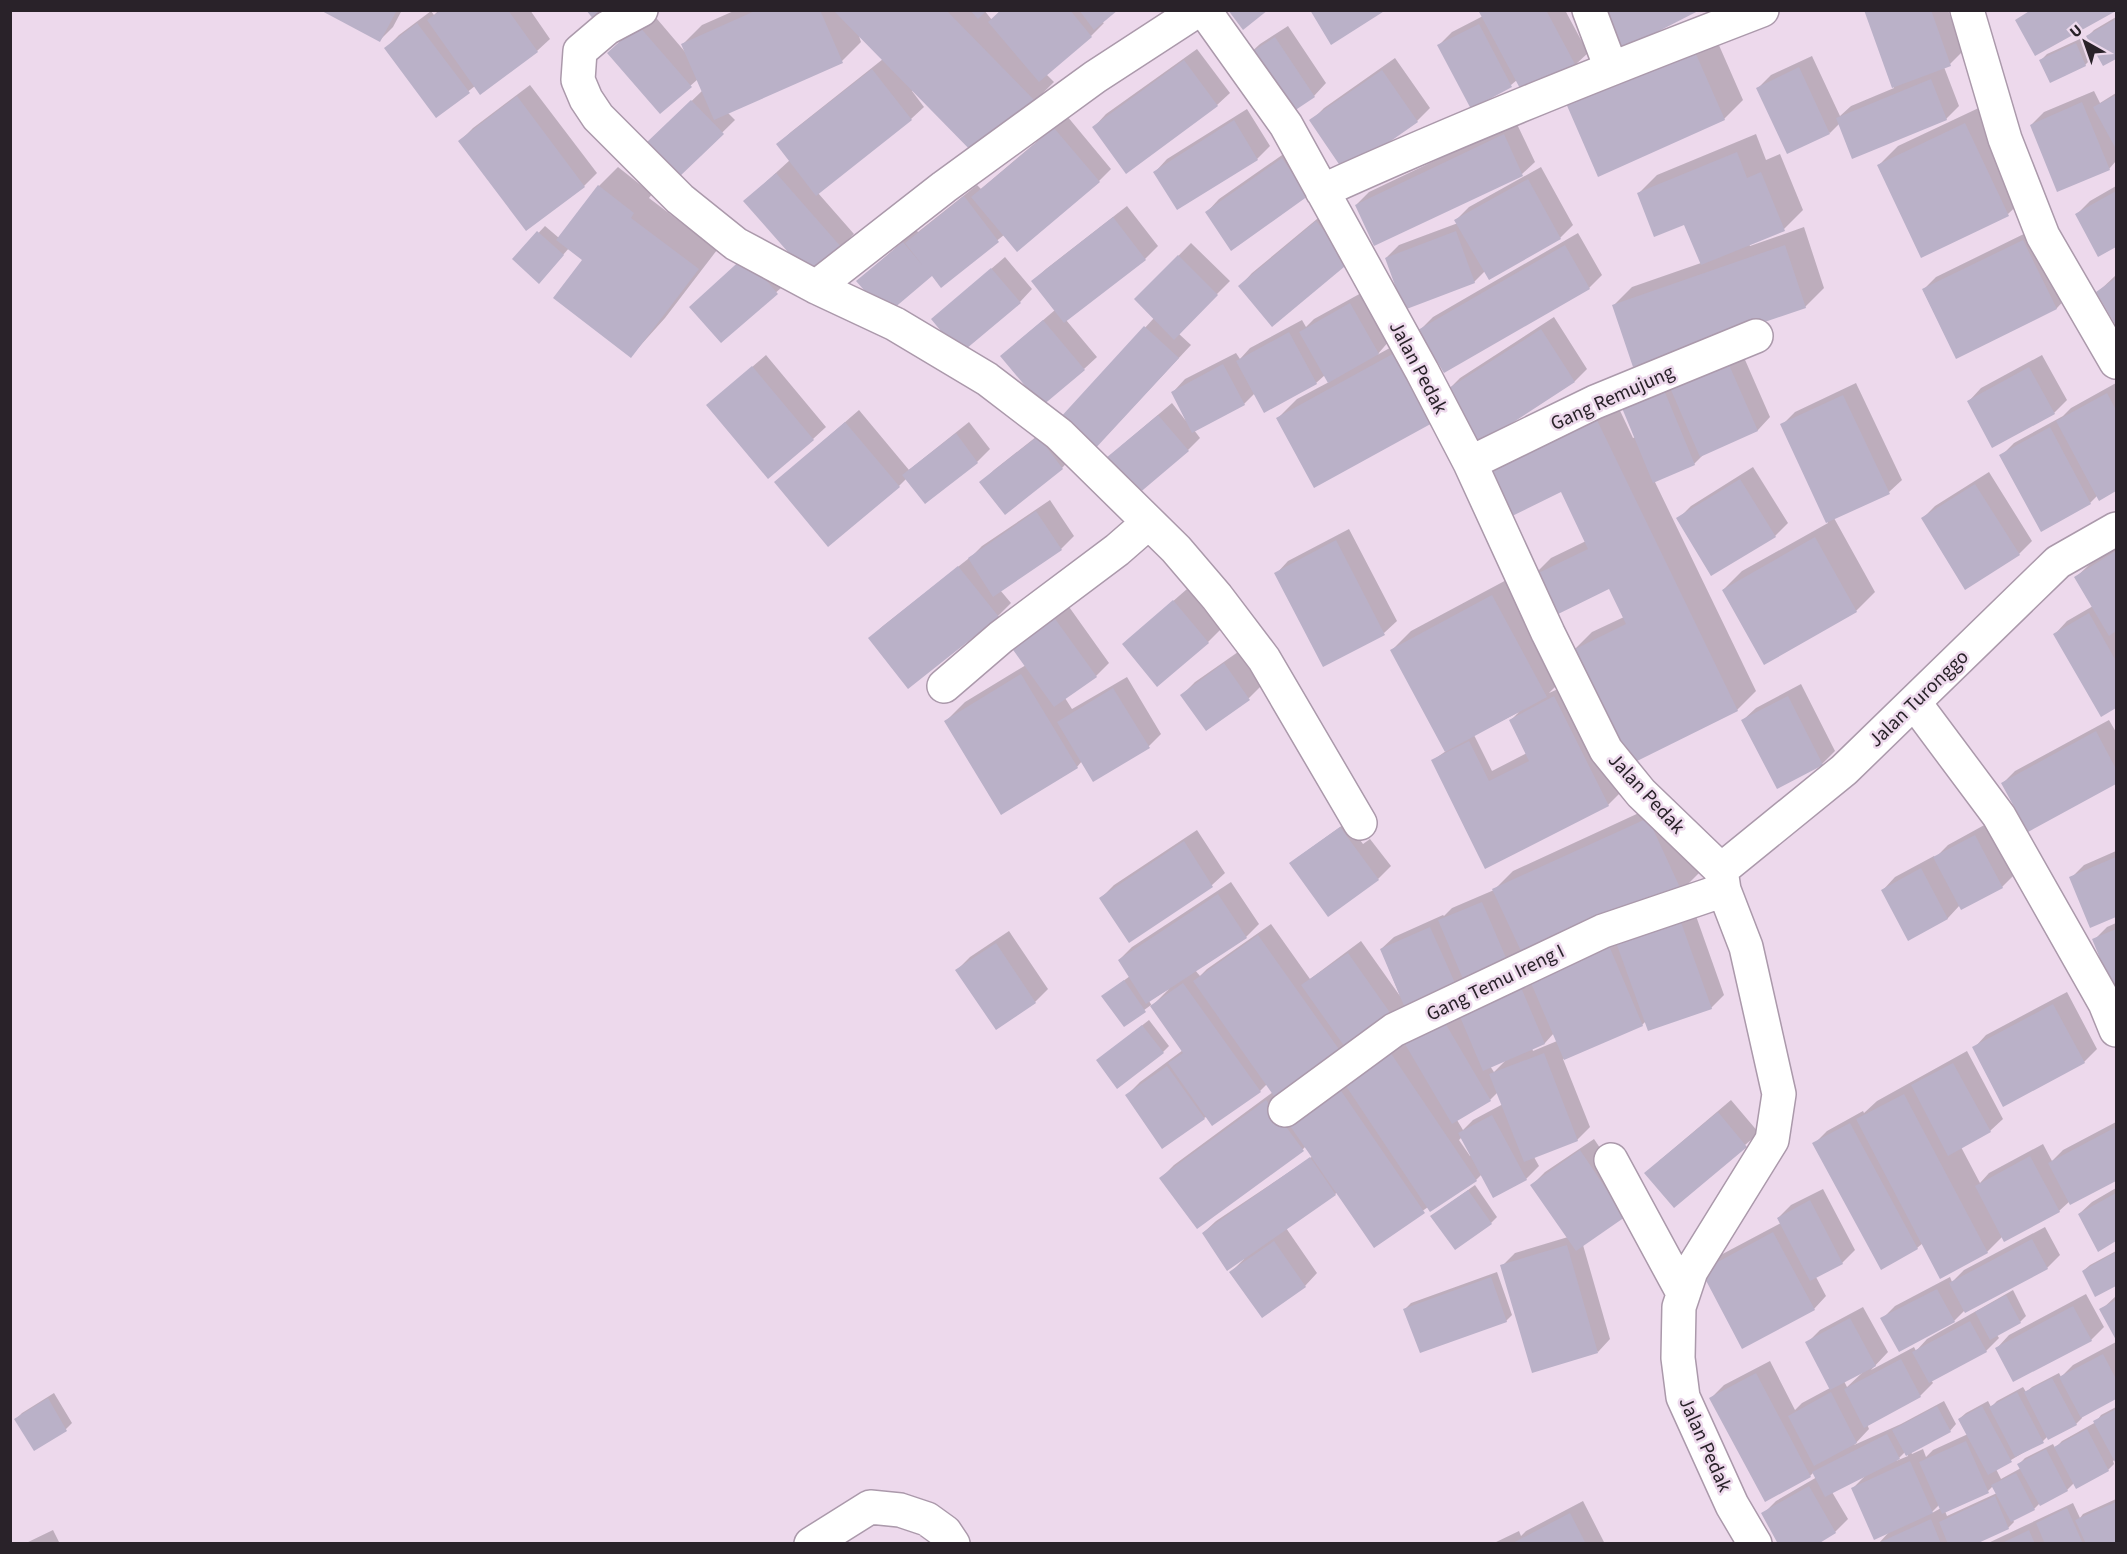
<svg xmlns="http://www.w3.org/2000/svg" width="2127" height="1554" viewBox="0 0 2127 1554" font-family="'Source Sans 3',sans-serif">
<rect width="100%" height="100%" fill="#edd9ec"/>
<path fill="#0003" fill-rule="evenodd" d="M323,10H402L393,27L380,40Z
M439,10H530L550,39L537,51L475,86L437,116L386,48L399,35L431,11L434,15Z
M736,10H984L992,20L1001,10H1116L1102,22L1104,23L1091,36L1046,74L1054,82L979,156L913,90L912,91L924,107L911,119L818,193L854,234L810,275L745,201L790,160L778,144L791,132L883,59L858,33L861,42L842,61L727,112L735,120L678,176L647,144L703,90L698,79L661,112L609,53L652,13L686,53L683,44L702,25Z
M1480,10H1565L1588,53L1575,65L1517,80L1511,85L1472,107L1439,45L1452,32L1483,16Z
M1865,10H1948L1963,51L1950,64L1944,67L1959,106L1946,119L1840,123L1830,133L1758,88L1771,75L1812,56L1840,116L1851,106L1894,88Z
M2116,17V57L2103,64L2088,36L2094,30Z
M1288,26L1326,83L1314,96L1247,56L1260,44Z
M1711,27L1743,100L1724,119L1599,175Z
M2082,38L2091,59L2085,65L2041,60L2047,54Z
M1197,49L1230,93L1217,105L1094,127L1106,114Z
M1395,58L1430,108L1417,121H1311L1324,108Z
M530,85L597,173L584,186L527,229L460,141L473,128Z
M2094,91L2100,103L2116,93V161L2109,169L2031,125L2044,112Z
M1985,105L2027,196L2008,214L1879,165L1898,146Z
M1247,109L1270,146L1257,159L1155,172L1167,159Z
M1067,116L1111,169L1099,181L1004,235L941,285L932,274L858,281L916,230L918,232L977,185L981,189Z
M1516,122L1535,162L1522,174L1356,205L1369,192Z
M1756,134L1766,160L1780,154L1803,210L1784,229L1749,244L1750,246L1804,227L1824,288L1805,307L1613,306L1632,287L1701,263L1685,223L1638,194L1657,175Z
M1295,146L1320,182L1207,212L1219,199Z
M618,167L652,194L649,198L717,250L665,318L631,356L585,260L569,248L545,276L514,259L545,226L559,238L599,186Z
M1541,167L1573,225L1560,238L1485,271L1474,282L1386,258L1399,245L1458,223L1456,220L1469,207Z
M2116,186V246L2098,255L2077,214L2090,201Z
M1127,206L1158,246L1145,259L1066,320L1097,357L1084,369L1015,344L1055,310L1033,281L1046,269Z
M1329,209L1362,248L1240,286L1252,273Z
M2036,228L2069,295L2057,308L1956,357L1923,290L1936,277Z
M1578,233L1602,275L1589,288L1420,330L1433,317Z
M1191,243L1230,281L1178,333L1191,345L1106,436L1061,419L1154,318L1136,299Z
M759,245L790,280L721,341Z
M1005,257L1032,289L1020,302L933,319Z
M2116,275V323L2098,292Z
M1363,292L1390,340L1377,355L1417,333L1448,390L1460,378L1554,317L1587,369L1575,381L1454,401L1278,418L1297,399L1329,382L1325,375L1316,383L1255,393L1244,404L1194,430L1200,438L1188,450L1121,446L1172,403L1186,421L1173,392L1185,379L1236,353L1240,359L1250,348L1302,320L1306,327L1314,319Z
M1739,346L1770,417L1758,430L1705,453L1694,464L1654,480L1756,691L1737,710L1573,651L1592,632L1624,617L1610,587L1532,577L1551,558L1586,541L1562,490L1507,517L1614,398L1633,438L1636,437L1624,409Z
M766,355L826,427L813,439L708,405Z
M2042,355L2067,400L2054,413L1993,446L1969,401L1981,388Z
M1856,383L1902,480L1889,492L1834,518L1875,592L1856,611L1765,663L1723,590L1742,571L1828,523L1782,425L1795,412Z
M2116,383V489L2100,499L2098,495L2090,503L2001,456L2014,443L2063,416L2071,408Z
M859,410L909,470L969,422L990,449L977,462L925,502L907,478L899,486L776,482Z
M1051,425L1074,455L1062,468L981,483L994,470Z
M1753,467L1788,523L1775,536L1678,519L1691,506Z
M1989,472L2032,541L2019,554L1923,518L1935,506Z
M1050,500L1074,536L1061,549L1000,590L1011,603L998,616L909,687L870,638L883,626L973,555L982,546Z
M1349,529L1397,621L1384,633L1276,574L1288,561Z
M2116,548V706L2101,715L2055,634L2067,621L2093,606L2076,577L2089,565Z
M1512,577L1565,677L1549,693L1567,685L1627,786L1608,805L1485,867L1433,760L1446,751L1392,650L1411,631ZM1519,712L1511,720L1527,753L1492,771L1474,735Z
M1187,589L1221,629L1208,642L1124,644Z
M1067,604L1109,663L1096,676L1065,698L1072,709L1127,677L1161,734L1149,746L1082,761L1077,767L946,721L965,702L1026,665L1013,647Z
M1238,652L1261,686L1249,698L1182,695L1195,682Z
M1801,684L1835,751L1822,764L1743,720L1756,708Z
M2109,720L2116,732V782L2028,830L2003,783L2015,771Z
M1667,800L1700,872L1681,891L1690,899L1724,995L1711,1008L1646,1021L1642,1025L1563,1059L1590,1127L1577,1140L1534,1157L1539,1166L1526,1179L1482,1174L1476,1180L1428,1207L1375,1245L1338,1192L1286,1228L1317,1273L1305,1286L1231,1272L1244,1259L1203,1233L1216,1221L1313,1156L1306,1146L1303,1149L1161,1178L1174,1165L1273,1092L1267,1084L1260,1091L1204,1118L1127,1095L1140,1082L1183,1050L1151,1005L1124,1025L1103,996L1130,976L1119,960L1132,947L1231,882L1259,924L1246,937L1195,970L1200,976L1207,969L1271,924L1310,979L1361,941L1400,996L1381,949L1394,937L1443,915L1444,916L1452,908L1494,890L1513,871ZM1169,989L1152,1006L1149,1001ZM1554,1033L1557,1041L1533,1051L1532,1048L1545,1043ZM1507,1059L1494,1072L1490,1066ZM1498,1092L1503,1104L1473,1120L1463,1130L1457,1120L1490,1100ZM1462,1137L1472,1155L1470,1156L1459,1140Z
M1347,822L1363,844L1370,839L1391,866L1378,879L1297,858Z
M1988,823L2015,874L2002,887L1960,905L1948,918L1909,938L1883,890L1895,877L1934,856L1935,858L1948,845Z
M1197,830L1225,873L1212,885L1101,898L1114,885Z
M2116,851V915L2090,926L2071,878L2084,865Z
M2116,923V993L2094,940L2107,927Z
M1009,931L1048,989L1035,1002L996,1028L957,970L970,957Z
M2067,992L2097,1049L2084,1062L1974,1048L1986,1035Z
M1149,1020L1169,1046L1163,1052L1098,1060Z
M1967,1051L2003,1119L1990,1131L1961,1147L1980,1183L1989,1173L2043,1144L2052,1161L2063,1150L2116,1122V1179L2071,1203L2070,1201L2059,1211L2003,1236L1987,1252L1923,1243L1917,1248L1814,1144L1827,1131L1863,1111L1864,1113L1877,1101Z
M1731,1100L1759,1133L1674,1206L1659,1161Z
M1594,1139L1637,1203L1583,1245L1610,1339L1598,1352L1502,1266L1515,1253L1568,1237L1532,1185L1545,1172Z
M1475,1185L1497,1217L1491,1223L1432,1216Z
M2116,1188V1240L2098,1250L2079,1214L2092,1202Z
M1823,1189L1855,1250L1842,1263L1816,1277L1826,1296L1814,1309L1703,1271L1715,1258L1781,1223L1778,1218L1791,1205Z
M2045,1227L2060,1255L2047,1268L1965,1310L1954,1321L1882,1319L1895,1306L1950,1277L1952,1282L1964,1270Z
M2116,1251V1284L2096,1295L2083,1271L2090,1265Z
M1497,1272L1512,1315L1506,1321L1405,1309L1411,1303Z
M2013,1290L2026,1316L2020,1322L1997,1335L1999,1338L1986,1351L1931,1380L1933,1383L1920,1396L1867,1424L1869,1429L1854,1445L1901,1424L1944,1401L1956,1424L1950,1431L1911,1452L1912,1454L1923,1449L1926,1457L1933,1450L1968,1434L1959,1419L1966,1413L1988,1401L1991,1407L1997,1401L2023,1387L2026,1392L2032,1387L2059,1373L2061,1377L2073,1365L2116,1342V1398L2082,1416V1418L2076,1424L2049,1438L2048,1436L2043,1441L1996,1469L2001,1479L2021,1468L2019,1464L2025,1458L2053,1444L2055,1448L2062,1441L2096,1422L2101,1415L2116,1407V1459L2113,1461L2114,1464L2108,1470L2074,1483L2067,1490L2040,1503L2034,1509L2013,1520L2014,1522L2008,1528L1972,1544H1878L1890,1531L1853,1488L1865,1476L1832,1492L1848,1519L1835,1532L1763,1514L1776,1501L1817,1477L1814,1472L1810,1476L1711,1398L1724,1385L1770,1361L1795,1410L1802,1403L1830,1388L1807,1343L1820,1330L1863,1307L1888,1352L1871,1370L1914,1347L1916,1351L1927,1339ZM1863,1372L1847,1387L1844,1381ZM1906,1451L1908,1456L1896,1461ZM1993,1486L1997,1493L1947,1516L1945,1511L1988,1491ZM1939,1505L1941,1508L1932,1513V1512Z
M2086,1294L2104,1327L2091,1340L1997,1348L2009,1335Z
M2116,1296V1337L2101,1310Z
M54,1393L72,1423L66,1429L34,1449L16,1419L22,1413Z
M2116,1499V1544H1986L2073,1503L2080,1518L2083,1514Z
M1583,1501L1605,1544H1492L1519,1531L1521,1536L1526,1531Z
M53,1530L60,1544H24Z"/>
<path fill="#bab1c8" d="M320,10H397L380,42Z
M441,10H508L538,52L480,95L427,20Z
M586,10H616L598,25Z
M757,10H820L843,63L714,120L681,44Z
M833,10H946L1036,102L979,159Z
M970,10H987L978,19Z
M1001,10H1070L1092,37L1039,82L988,22Z
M1079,10H1118L1094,30Z
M1228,10H1268L1243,30Z
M1310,10H1386L1331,45Z
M1478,10H1546L1576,66L1523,94Z
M1599,10H1700L1620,51Z
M1864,10H1931L1951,66L1892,88Z
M2031,10H2116V11L2035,56L2015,20Z
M2116,19V59L2103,66L2086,36Z
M417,23L470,93L436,118L384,48Z
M1479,24L1512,87L1471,109L1437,45Z
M638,25L692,87L660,114L607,53Z
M1275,37L1315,97L1285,117L1245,56Z
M2076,43L2086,66L2050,83L2039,60Z
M1692,45L1725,120L1598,177L1565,101Z
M1184,60L1218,106L1126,174L1092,127Z
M1799,67L1830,134L1787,154L1756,88Z
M872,69L912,120L816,196L776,144Z
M1382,70L1418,122L1345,173L1309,120Z
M1931,79L1947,120L1852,159L1836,118Z
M2116,95V149L2093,107Z
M517,96L585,187L526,231L458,141Z
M691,100L724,134L678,178L645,144Z
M2082,102L2110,170L2057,192L2030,125Z
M1234,120L1258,160L1177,210L1153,172Z
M1965,123L2009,216L1921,258L1877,165Z
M1054,128L1100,182L1017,252L971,197Z
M1504,134L1523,176L1374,246L1355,205Z
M1737,152L1747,178L1761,172L1785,231L1701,265L1684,225L1654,237L1637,193Z
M1282,158L1308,196L1231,251L1205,212Z
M776,173L842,248L810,277L743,201Z
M1528,179L1561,239L1489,280L1454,220Z
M598,185L634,213L631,218L699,269L631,358L553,298L582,260L556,240Z
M2116,191V247L2098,257L2075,214Z
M964,196L999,242L941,288L932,276L886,315L856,281L903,242L923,266L905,243Z
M1113,217L1146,260L1064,323L1031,281Z
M1316,221L1350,262L1272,327L1238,286Z
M537,231L564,255L539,284L512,259Z
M1456,231L1475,283L1404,310L1385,258Z
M2023,240L2057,309L1956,359L1922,289Z
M1565,245L1590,289L1444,373L1418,330Z
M1785,245L1806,308L1633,367L1612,305Z
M1178,255L1218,295L1174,340L1134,299Z
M745,256L778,294L721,343L689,307Z
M991,268L1021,303L960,354L931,319Z
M2116,278V326L2096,292Z
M1350,303L1379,354L1328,383L1299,332Z
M1043,320L1085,370L1042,406L1000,356Z
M1144,326L1179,358L1093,451L1059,419Z
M1541,329L1575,382L1480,444L1446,390Z
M1289,332L1317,384L1264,413L1236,361Z
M1398,351L1436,421L1314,488L1276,418Z
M1726,358L1758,431L1700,457L1668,383Z
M1223,364L1245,405L1192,433L1171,392Z
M752,366L814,440L768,479L706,405Z
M2029,367L2055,414L1992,448L1967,401Z
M1664,390L1695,465L1653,483L1622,408Z
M2107,393L2116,410V491L2099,501L2056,421Z
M1843,395L1890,494L1826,523L1780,424Z
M1158,415L1189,451L1137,495L1106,458Z
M1595,416L1738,711L1627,766L1571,651L1626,624L1609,589L1550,618L1530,577L1588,549L1561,492L1506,519L1482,470Z
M845,422L900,487L828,547L774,482Z
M2050,427L2091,504L2041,532L1999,455Z
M956,433L978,463L925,504L902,475Z
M1038,436L1063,469L1005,515L979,482Z
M1740,479L1776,537L1711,576L1676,518Z
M1975,484L2020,555L1965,590L1921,518Z
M1036,511L1062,550L993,597L968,558Z
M1815,537L1857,612L1764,665L1722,590Z
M1336,540L1385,635L1323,667L1274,573Z
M2116,551V631L2109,636L2074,577Z
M958,566L999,617L908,689L868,638Z
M1492,595L1547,697L1445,752L1390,650Z
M1173,600L1209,643L1157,687L1122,644Z
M2089,613L2116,661V708L2101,717L2053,634Z
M1053,616L1097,677L1054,707L1011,647Z
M1224,663L1250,700L1206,731L1180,695Z
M1021,674L1078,768L1001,815L944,721Z
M1113,688L1150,748L1093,782L1057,722Z
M1554,696L1609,806L1485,869L1431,760L1469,741L1489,781L1529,761L1509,720Z
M1788,696L1823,765L1777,789L1741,720Z
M2096,731L2116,769V784L2028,832L2001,783Z
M1648,818L1682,892L1527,964L1492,889Z
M1340,827L1379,880L1328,917L1289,863Z
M1975,835L2003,888L1961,910L1933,857Z
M1184,841L1213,887L1129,943L1099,898Z
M2116,857V917L2090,928L2069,877Z
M1921,868L1948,919L1908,941L1881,890Z
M1218,894L1247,938L1146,1004L1118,960Z
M1482,902L1510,967L1466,986L1438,920Z
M1677,911L1712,1009L1648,1031L1613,934Z
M1430,927L1459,992L1408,1015L1380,949Z
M2116,929V997L2092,939Z
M1604,934L1643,1026L1564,1060L1525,969Z
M1258,935L1348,1062L1283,1109L1193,981Z
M996,943L1036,1003L996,1030L955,970Z
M1348,953L1398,1024L1352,1057L1301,985Z
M1124,980L1146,1012L1124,1027L1101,996Z
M1183,983L1261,1092L1212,1126L1168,1063L1183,1053L1150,1006Z
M1520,985L1545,1044L1483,1071L1458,1012Z
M2053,1004L2085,1063L2003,1107L1972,1047Z
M1441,1016L1491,1101L1452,1124L1402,1039Z
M1142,1025L1164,1053L1117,1089L1096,1060Z
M1386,1046L1477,1181L1430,1212L1340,1077Z
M1544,1053L1578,1141L1524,1162L1489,1074Z
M1953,1063L1991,1132L1948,1156L1911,1085Z
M1167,1066L1205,1119L1162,1149L1125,1095Z
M1335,1082L1425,1213L1374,1248L1284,1117Z
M1904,1094L1988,1253L1940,1279L1856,1119Z
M1266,1100L1304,1151L1197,1229L1159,1178Z
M1718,1112L1747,1147L1674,1208L1644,1173Z
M1492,1115L1527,1180L1493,1198L1458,1133Z
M1850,1123L1918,1249L1881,1270L1812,1143Z
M2116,1127V1181L2070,1205L2048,1163Z
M1580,1150L1625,1217L1576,1251L1530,1185Z
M2030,1156L2060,1212L2004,1242L1975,1186Z
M1310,1157L1336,1195L1227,1271L1202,1233Z
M1468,1190L1492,1224L1455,1250L1430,1216Z
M2116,1193V1241L2098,1252L2078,1214Z
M1810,1200L1843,1264L1810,1281L1777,1218Z
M1773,1232L1815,1310L1742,1349L1701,1271Z
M2032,1239L2048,1269L1965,1313L1949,1283Z
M1274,1241L1306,1287L1262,1318L1229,1272Z
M1567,1245L1598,1353L1532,1373L1500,1265Z
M2116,1252V1286L2095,1297L2082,1271Z
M1491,1277L1507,1322L1420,1353L1403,1309Z
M1937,1289L1955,1322L1899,1352L1880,1318Z
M2006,1295L2021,1323L1990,1340L1975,1312Z
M2116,1300V1340L2099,1309Z
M2073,1306L2092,1341L2013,1382L1995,1348Z
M1850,1318L1876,1366L1830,1390L1805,1342Z
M1970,1321L1987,1352L1929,1383L1912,1352Z
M2103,1354L2116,1379V1399L2081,1418L2059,1377Z
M1901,1359L1921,1397L1864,1428L1844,1389Z
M1756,1373L1811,1477L1765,1502L1709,1398Z
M2052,1378L2077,1425L2048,1440L2024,1392Z
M1831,1392L1857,1443L1814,1466L1788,1416Z
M2017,1392L2044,1443L2015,1457L1989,1407Z
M48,1398L67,1431L34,1451L14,1419Z
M1937,1406L1951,1432L1906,1456L1892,1430Z
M1982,1406L2012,1462L1988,1475L1958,1419Z
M2116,1409V1461L2115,1462L2093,1421Z
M2087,1429L2109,1471L2076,1489L2054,1447Z
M1887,1434L1900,1459L1825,1497L1812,1472Z
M1966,1441L1989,1493L1942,1514L1919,1462Z
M2046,1449L2068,1491L2040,1506L2017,1464Z
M1910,1461L1933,1513L1874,1540L1851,1488Z
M2016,1473L2035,1510L2011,1522L1991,1485Z
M1809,1486L1836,1533L1818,1544H1778L1761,1513Z
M1995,1496L2009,1529L1976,1544H1948L1939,1522Z
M2116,1502V1544H2086L2075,1520Z
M2067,1508L2083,1544H2045L2036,1523Z
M1570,1513L1586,1544H1511Z
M1931,1519L1941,1544H1876Z
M2029,1530L2035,1544H2000Z"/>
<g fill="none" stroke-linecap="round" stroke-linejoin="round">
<defs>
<path id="minor" d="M641,10L607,28L580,51L578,80L586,99L598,117L680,199L736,244L816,287L895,324L987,379L1059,434L1176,549L1217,597L1264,659L1360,823
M1204,10L1286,125L1422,371L1470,463L1548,633L1606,750L1641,793L1721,870L1724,890L1746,947L1779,1094L1772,1140L1691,1271L1679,1307L1678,1358L1683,1397L1732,1505L1755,1544
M1589,10L1611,68
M1967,10L2005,139L2043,236L2116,362
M1322,191C1467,125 1614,67 1762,10
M816,287L944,187L1095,77L1198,10
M1470,463L1595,402L1756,336
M944,686L1001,637L1117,550L1148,523
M1914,702L1999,816L2105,1003L2116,1030
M1721,870L1844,770L2058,562L2116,529
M1285,1110L1394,1030L1603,931L1724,890
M1611,1160L1683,1293
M811,1544L870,1507L900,1510L927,1519L945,1532L953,1544"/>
</defs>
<use href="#minor" stroke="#ab99ab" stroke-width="36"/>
<use href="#minor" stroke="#fff" stroke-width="33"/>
</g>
<g text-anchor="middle" stroke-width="5" stroke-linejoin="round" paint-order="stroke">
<g font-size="20" fill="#292229" stroke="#edd9ec">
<text transform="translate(1419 367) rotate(62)" y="7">Jalan Pedak</text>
<text transform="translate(1612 397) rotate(-24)" y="7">Gang Remujung</text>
<text transform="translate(1918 698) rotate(-44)" y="7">Jalan Turonggo</text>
<text transform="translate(1647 793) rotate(47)" y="7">Jalan Pedak</text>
<text transform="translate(1495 982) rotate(-26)" y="7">Gang Temu Ireng I</text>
<text transform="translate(1706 1444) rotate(66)" y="7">Jalan Pedak</text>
</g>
</g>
<rect width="2127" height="1554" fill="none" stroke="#292229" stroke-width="24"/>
<g transform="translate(2085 42) rotate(320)" stroke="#edd9ec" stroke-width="4.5" paint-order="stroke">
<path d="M0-4.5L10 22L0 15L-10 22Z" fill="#292229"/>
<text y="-9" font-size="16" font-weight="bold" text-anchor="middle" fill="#292229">U</text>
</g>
</svg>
